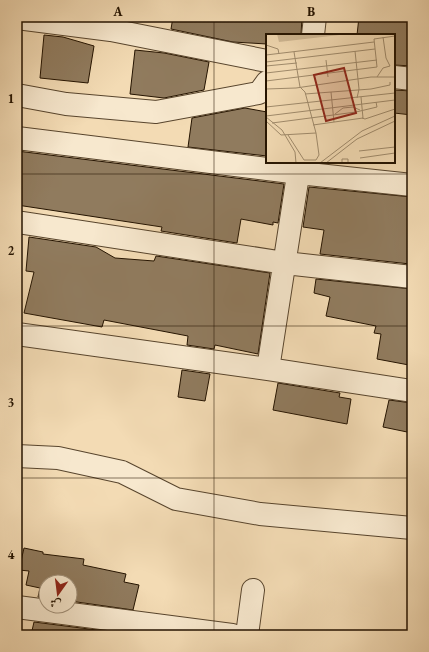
<svg xmlns="http://www.w3.org/2000/svg" width="429" height="652" viewBox="0 0 429 652" font-family="'EB Garamond',Amiri,serif">
<rect width="100%" height="100%" fill="#f3dbb4"/>
<filter id="stains"><feTurbulence type="fractalNoise" baseFrequency=".005" numOctaves="4"/><feColorMatrix values="0 0 0 0 .2 0 0 0 0 .09 0 0 0 0 .02 0 0 0 .5 -.17"/></filter>
<radialGradient id="worn" r=".72"><stop offset=".6" stop-color="#630" stop-opacity="0"/><stop offset="1" stop-color="#630" stop-opacity=".3"/></radialGradient>
<path fill="#907b5e" stroke="#241300" d="M173,17H302L301,35H267V44L233,42L171,29Z
M359,17H412V66L394,65V35H357Z
M44,35L63,37L94,46L88,83L40,78Z
M135,50L164,53L209,62L204,90L164,98L130,94Z
M394,90L412,91V115L394,113Z
M245,108L267,112V156L188,147L192,118Z
M17,151L284,184L278,223L273,222V225L241,219L237,243L161,231L162,227L17,205Z
M309,187L412,197V250L410,264L320,254L324,230L303,227Z
M29,237L96,247L115,258L154,261L156,256L270,273L258,354L215,345L214,349L187,345L188,336L104,320L102,327L24,313L34,272L26,271Z
M316,279L412,289V349L409,365L377,359L381,334L374,333L376,326L326,316L330,297L314,293Z
M182,370L210,374L205,401L178,397Z
M278,383L340,393L339,397L351,399L347,424L273,410Z
M389,400L412,403V433L383,427Z
M24,548L43,552V554L84,559L83,565L126,574L124,582L139,585L133,610L70,601V582H46V598L38,597L40,588L26,585L29,571L19,570Z
M34,622L128,634L31,635Z"/>
<g fill="none" stroke-linecap="round" stroke-linejoin="round">
<defs>
<path id="street" d="M17,18L111,30L267,61
M313,35L315,17
M394,77L412,79
M17,95L66,104L156,112L259,93L267,82
M17,138L299,173L412,185
M17,222L285,263L412,277
M17,334L268,369L412,391
M268,369L300,162
M17,456L58,458L122,472L176,499L260,514L412,528
M17,607L232,635
M247,635L253,590"/>
</defs>
<use href="#street" stroke="#58452d" stroke-width="24"/>
<use href="#street" stroke="#f7e8ce" stroke-width="22"/>
</g>
<path fill="none" stroke="#241300" stroke-width="1" stroke-opacity="0.55" d="M214,17V635M17,174H412M17,326H412M17,478H412"/>
<g transform="translate(266 34)">
<rect width="129" height="129" fill="#f3dbb4"/>
<path d="M11,0H82L13,8Z" fill="#d0b995"/>
<path fill="none" stroke="#a08b6c" stroke-width="1" d="M0,11L12,15L13,20M89,17L93,55L91,64M0,21L108,8M60,26L62,43M0,28L109,15M0,32L31,29M0,39L111,26M111,43L117,34L124,32L120,24L117,3M0,47L111,33L108,5L129,2M0,55L30,54L105,43H129M65,58L68,88M39,60L105,55L124,51V48M0,73L129,59M69,80L77,74L87,73L94,76M0,82L129,66M0,83L16,96L29,118L30,129M96,84L99,85L129,75M0,87L15,101L50,99M6,89L90,78L111,73L110,68M47,91L97,84L95,63M22,101L38,126H50L53,121L50,99L39,58L34,53L28,18M93,117L129,113M94,124L129,119M54,129L96,97L129,82M60,129L91,105L129,87M76,129V125H82V129"/>
<path fill="#8f2418" fill-opacity="0.15" stroke="#8f2418" stroke-width="2" d="M78,34L90,79L60,87L48,41Z"/>
<rect width="129" height="129" fill="none" stroke="#241300" stroke-width="2"/>
</g>
<rect width="429" height="652" fill="none" stroke="#f3dbb4" stroke-width="44"/>
<g transform="translate(58 594) rotate(194)"><circle r="19" fill="#f7e8ce" stroke="#a3937c"/>
<path d="M0-3L7 15L0 10L-7 15Z" fill="#8f2418"/>
<text y="-6" font-size="11" font-weight="bold" text-anchor="middle" fill="#241300">ش</text>
</g>
<rect x="22" y="22" width="385" height="608" fill="none" stroke="#241300" stroke-width="1.5"/>
<g font-size="13" text-anchor="middle" font-weight="bold" fill="#241300">
<text x="118" y="16">A</text>
<text x="311" y="16">B</text>
<text x="11" y="103">1</text>
<text x="11" y="255">2</text>
<text x="11" y="407">3</text>
<text x="11" y="559">4</text>
</g>
<rect width="100%" height="100%" filter="url(#stains)"/>
<rect width="100%" height="100%" fill="url(#worn)"/>
</svg>
